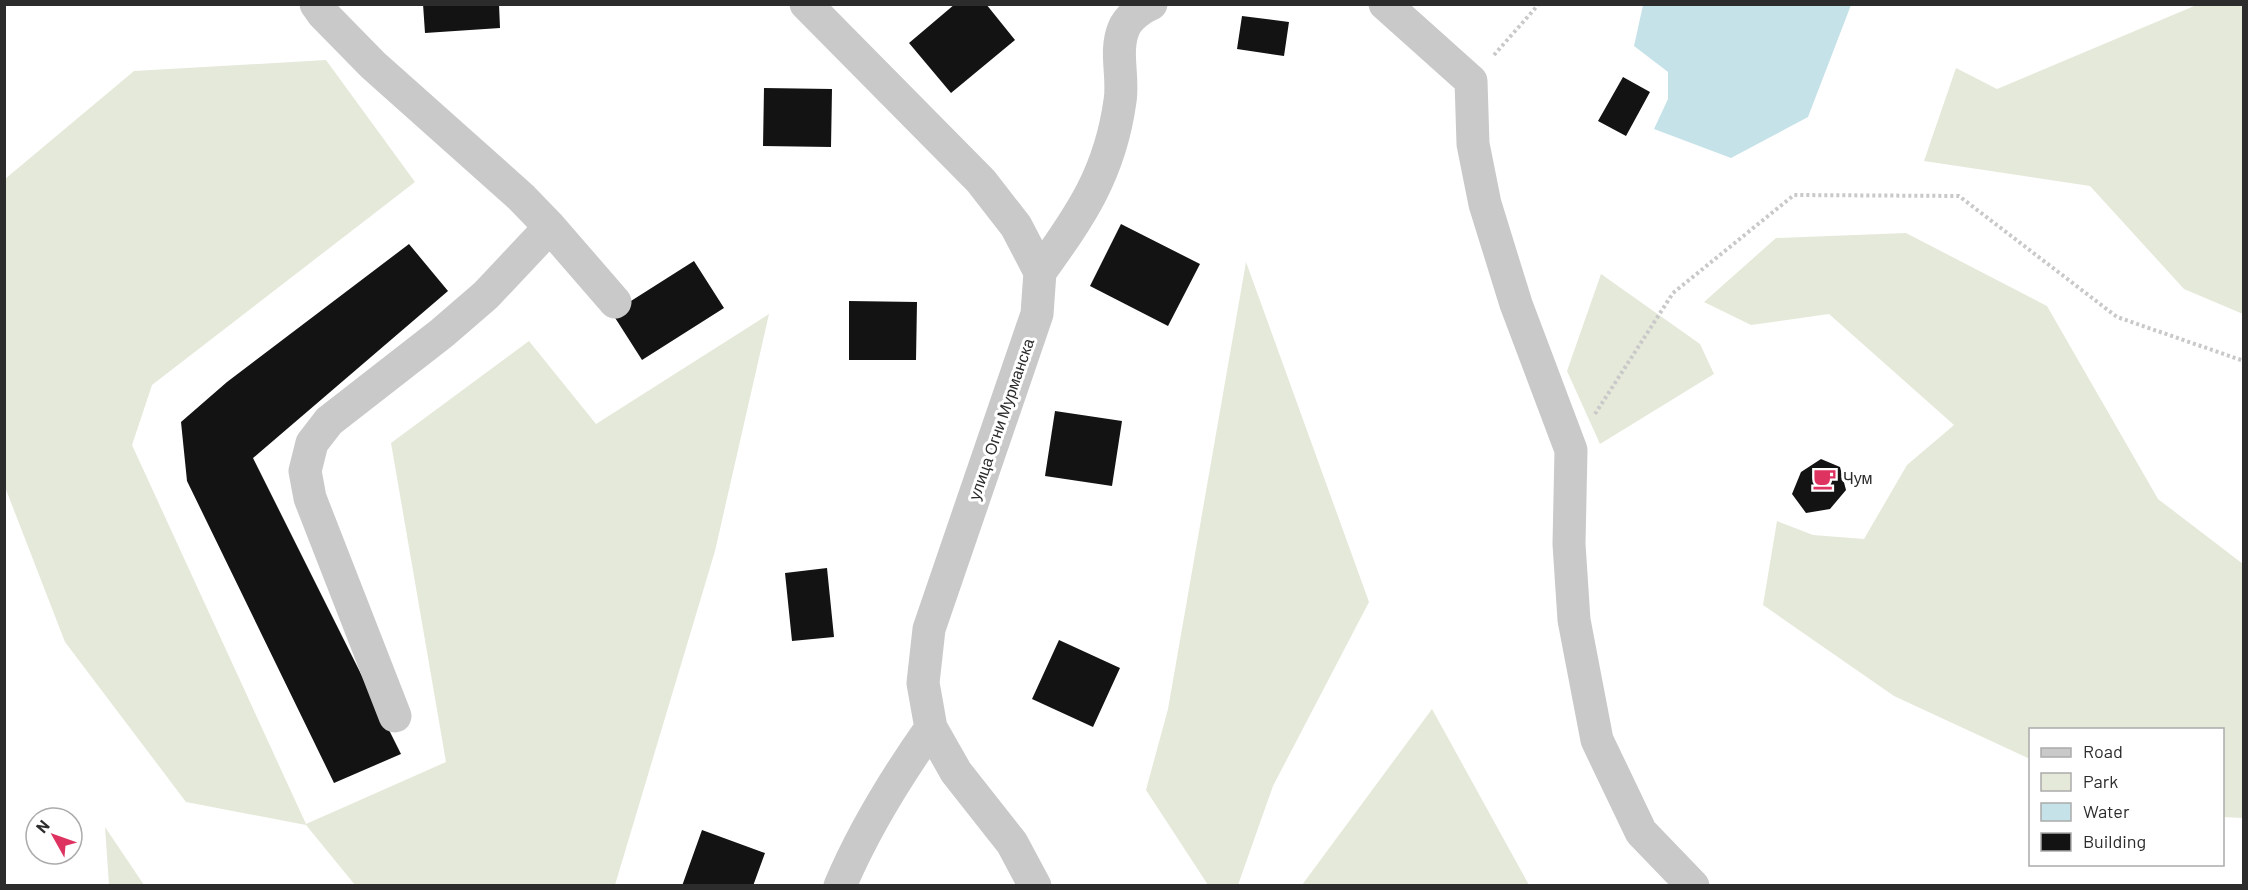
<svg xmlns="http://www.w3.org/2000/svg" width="2248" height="890" viewBox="0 0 2248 890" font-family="Barlow,sans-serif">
<rect width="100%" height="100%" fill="#fff"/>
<path fill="#e5e9da" d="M2199,4L2243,5V314L2184,289L2090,186L1924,161L1956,68L1997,89Z
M326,60L415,182L152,385L132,445L306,824L446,762L391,443L529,341L596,424L769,314L715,551L615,885H355L306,825L186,802L65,642L5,487V179L134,71Z
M1906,233L2047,306L2158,499L2243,564V818L2223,817L2222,730H2030V759L1894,696L1763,605L1777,521L1813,535L1864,539L1907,465L1954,425L1829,314L1751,325L1704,302L1776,238Z
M1246,262L1369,602L1273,786L1238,885H1208L1146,790L1168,709Z
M1601,274L1700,344L1714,374L1600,444L1567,371Z
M1432,709L1529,885H1302Z
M105,827L144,885H109Z"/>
<path fill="#c6e2e9" d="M1643,5V4L1851,5L1808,117L1731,158L1654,129L1668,99V72L1634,46Z"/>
<path fill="#131313" d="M423,4H499L500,28L425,33Z
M955,4H986L1015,40L951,93L909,43Z
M1242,16L1289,22L1284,56L1237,49Z
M1623,77L1650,92L1626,136L1598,121Z
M764,88L832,89L831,147L763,146Z
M1121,224L1200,264L1168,326L1090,286Z
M409,244L448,291L253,458L401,754L334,783L187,481L181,422L227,382Z
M694,261L724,308L642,360L612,313Z
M849,301L917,302L916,360H849Z
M1055,411L1122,421L1112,486L1045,476Z
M1821,459L1840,467L1846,490L1830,509L1806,513L1792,494L1801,472Z
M827,568L834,637L792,641L785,573Z
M1059,640L1120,668L1093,727L1032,699Z
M702,830L765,853L753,886H682Z"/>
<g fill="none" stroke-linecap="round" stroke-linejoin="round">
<path stroke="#c9c9c9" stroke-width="4" stroke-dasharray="3 3" stroke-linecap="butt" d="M1494,55L1539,4
M1595,414L1673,293L1794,195L1959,196L2117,317L2244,361"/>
<path stroke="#c9c9c9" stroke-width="33" d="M316,4L323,14L373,65L521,197L550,227L615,302
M806,4L981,181L1016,226L1040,272L1037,314L929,629L923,683L931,728L956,772L1012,843L1035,886
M1385,4L1471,81L1473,144L1485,204L1516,304L1571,450L1569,544L1574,620L1597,740L1641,832L1693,886
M1040,272C1081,215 1110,173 1120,101C1124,77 1114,51 1124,28C1128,18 1141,8 1151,4
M395,716L310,498L305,471L312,443L329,421L442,333L486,295L550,227
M840,886C864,829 895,779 931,728"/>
</g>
<defs>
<symbol id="cafe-bare" viewBox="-9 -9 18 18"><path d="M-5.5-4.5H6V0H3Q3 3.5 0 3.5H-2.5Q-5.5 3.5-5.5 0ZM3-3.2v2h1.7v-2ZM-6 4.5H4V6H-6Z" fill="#de3360" stroke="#fff" stroke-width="2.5" paint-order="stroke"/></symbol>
</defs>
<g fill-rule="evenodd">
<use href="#cafe-bare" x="1808" y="462" width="33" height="33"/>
</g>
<g text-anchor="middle" stroke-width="6" stroke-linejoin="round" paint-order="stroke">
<g font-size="16" fill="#2c2c2c" stroke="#fff">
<text transform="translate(1001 419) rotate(-71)" y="6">улица Огни Мурманска</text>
</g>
<g font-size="16" fill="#2c2c2c" stroke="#fff" text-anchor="start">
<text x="1843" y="484">Чум</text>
</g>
</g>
<rect width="2248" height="890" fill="none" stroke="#2c2c2c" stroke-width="12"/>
<rect x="2029" y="728" width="195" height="138" fill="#ffffff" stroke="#ababab" stroke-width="1.5"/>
<rect x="2041" y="748" width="30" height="9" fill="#c9c9c9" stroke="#ababab" stroke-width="1.5"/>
<text x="2083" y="758" font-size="18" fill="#2c2c2c">Road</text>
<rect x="2041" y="773" width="30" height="18" fill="#e5e9da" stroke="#ababab" stroke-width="1.5"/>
<text x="2083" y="788" font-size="18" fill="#2c2c2c">Park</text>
<rect x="2041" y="803" width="30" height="18" fill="#c6e2e9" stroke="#ababab" stroke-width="1.5"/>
<text x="2083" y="818" font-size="18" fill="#2c2c2c">Water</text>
<rect x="2041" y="833" width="30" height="18" fill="#131313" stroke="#ababab" stroke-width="1.5"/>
<text x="2083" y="848" font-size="18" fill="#2c2c2c">Building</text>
<g transform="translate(54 836) rotate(310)"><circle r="28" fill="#ffffff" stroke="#ababab" stroke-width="1.5"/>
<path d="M0-4.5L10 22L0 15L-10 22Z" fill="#de3360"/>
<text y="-9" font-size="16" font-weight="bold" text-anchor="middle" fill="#2c2c2c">N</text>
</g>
</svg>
